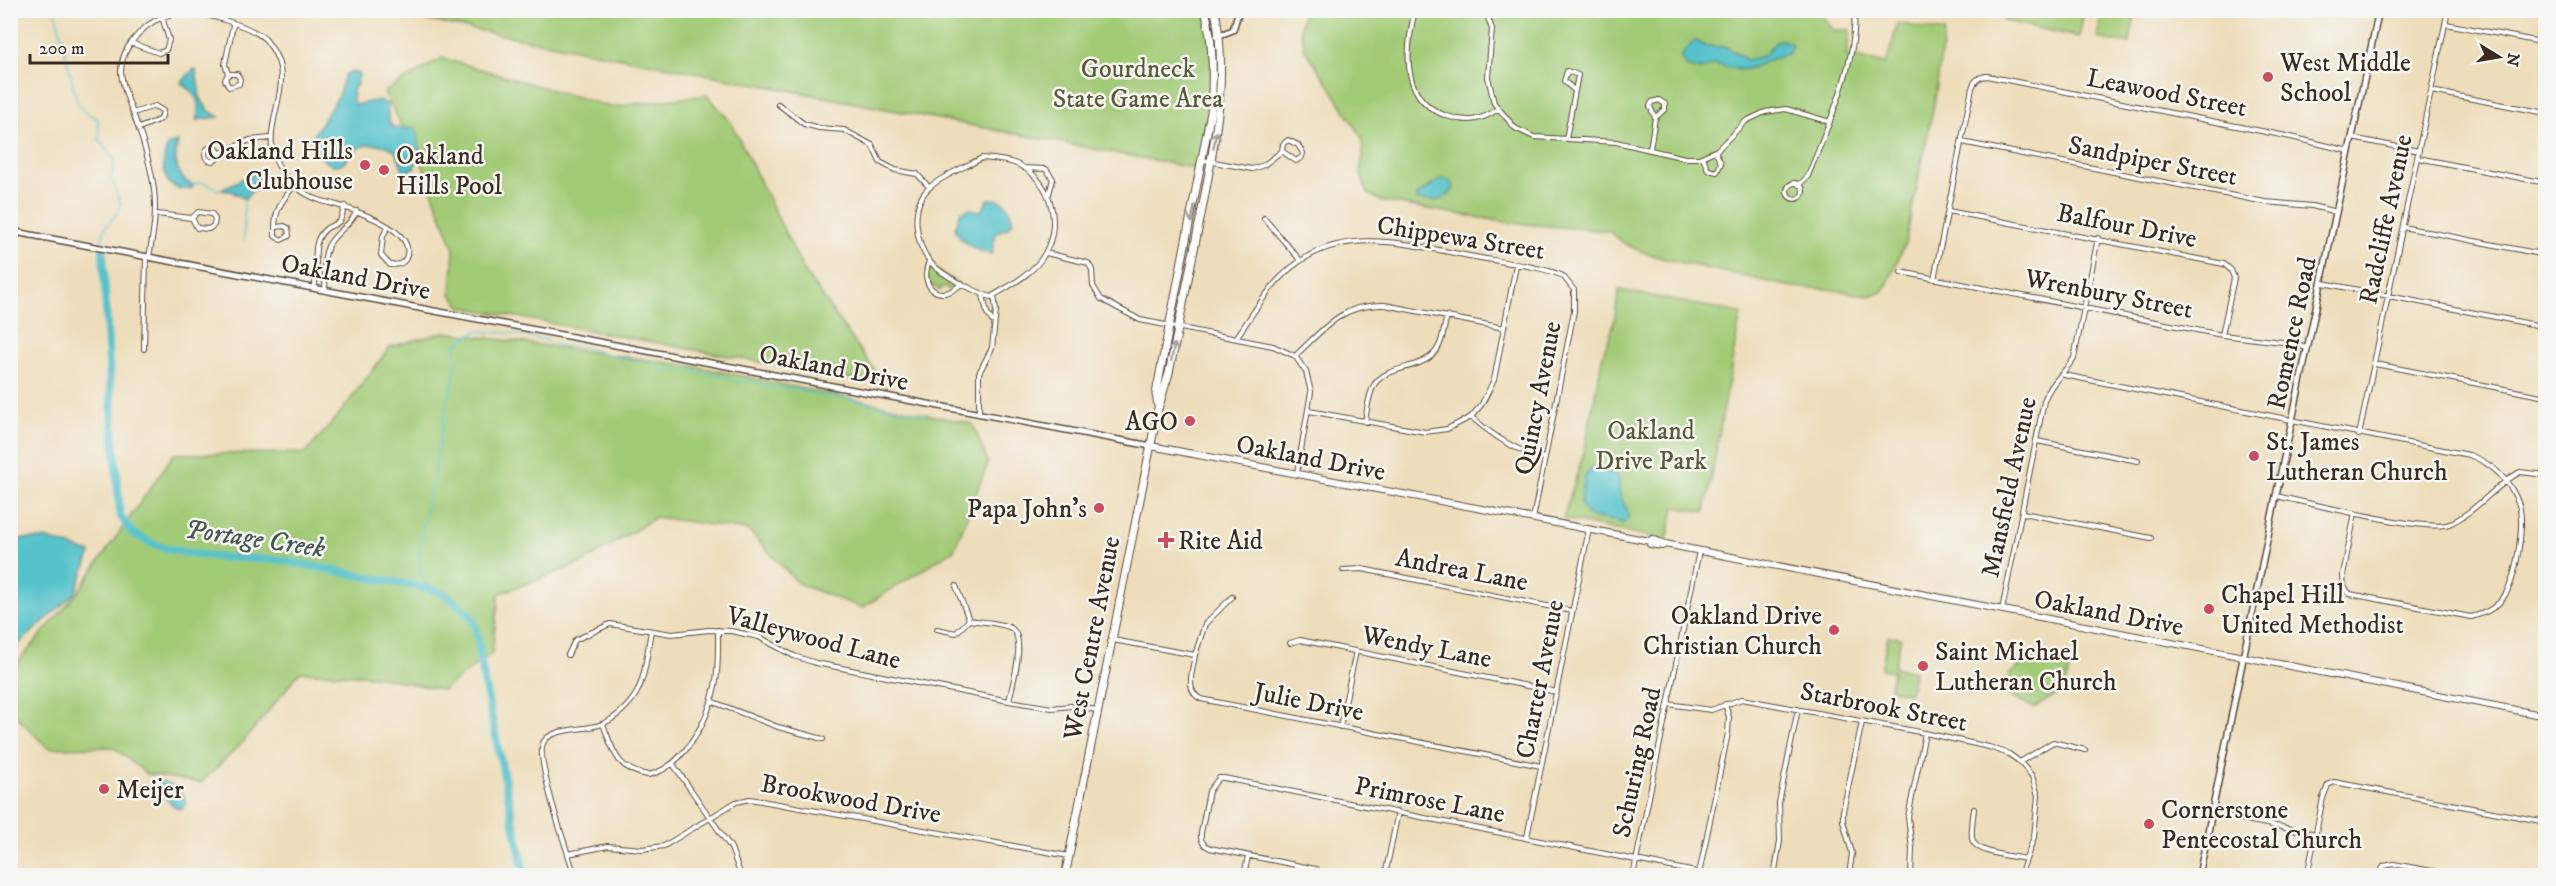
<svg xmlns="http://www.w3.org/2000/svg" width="2556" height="886" viewBox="0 0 2556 886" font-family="'IM FELL DW Pica',serif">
<rect width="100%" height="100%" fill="#f6f6f2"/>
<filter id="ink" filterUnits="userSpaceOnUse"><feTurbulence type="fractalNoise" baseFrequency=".0167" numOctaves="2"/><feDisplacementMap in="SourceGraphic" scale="12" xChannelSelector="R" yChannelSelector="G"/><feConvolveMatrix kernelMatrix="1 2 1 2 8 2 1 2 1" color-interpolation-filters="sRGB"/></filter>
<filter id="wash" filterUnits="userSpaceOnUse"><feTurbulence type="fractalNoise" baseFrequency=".008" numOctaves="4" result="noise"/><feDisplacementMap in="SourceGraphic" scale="24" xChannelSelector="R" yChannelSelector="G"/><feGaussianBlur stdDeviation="1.35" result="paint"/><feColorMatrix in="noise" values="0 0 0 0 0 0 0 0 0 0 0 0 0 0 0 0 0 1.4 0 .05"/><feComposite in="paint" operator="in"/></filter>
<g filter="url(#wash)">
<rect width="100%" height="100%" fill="#eeddba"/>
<path fill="#a2cb76" stroke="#6e7a4a" stroke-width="1.5" d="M1304,10L1817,11L1834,30H1850L1846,55L1886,64L1898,23L1944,32L1935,99L1905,244L1887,285L1881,292L1869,296L1828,289L1792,287L1665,259L1640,251L1622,242L1609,231L1511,223L1381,201L1367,193L1360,172L1363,155L1362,138L1329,85L1305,50L1300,28Z
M378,11H1206L1215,79L1212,131L1203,170Z
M2006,11V10L2084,11L2079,37L2004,21Z
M2102,11H2136L2129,44L2097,38Z
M442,58L611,107L707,95L731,122L804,271L885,385L462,307L451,294L454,249L422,164L384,92Z
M929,266L955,282V286L948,290L947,287H941L940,291L930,284L926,275Z
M1619,290L1741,313L1705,512L1674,507L1667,540L1563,519L1584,452L1603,354L1613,327Z
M445,332L699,367L973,424L988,463L954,550L862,608L799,584L748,530L656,517L582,563L499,594L492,653L443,690L375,676L300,672L244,741L201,783L147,774L113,747L48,748L11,711V670L78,592L174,454L306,453L341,412L390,347Z
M1888,636L1901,638L1894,667L1914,671L1910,693L1890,689L1893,671L1881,669Z
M2034,653L2071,660L2064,690L2034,708L2005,693L2008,676Z"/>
<path fill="#56c3cc" stroke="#487675" stroke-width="1.5" d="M1695,40L1705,46L1726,47L1747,60L1763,56L1778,40L1787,41L1792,45L1788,54C1770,57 1761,66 1747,69C1736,72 1725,65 1714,64L1701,70L1687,66L1680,57Z
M196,69L200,97L207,109L219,117L196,120C202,103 196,92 181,83L193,70Z
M352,72L359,74L357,84L352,91L354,105L380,100L387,104L389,122L394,128H415C422,139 420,156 414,168L408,171L403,170C398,156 397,146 380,145C348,141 350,166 336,165C325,165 317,153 311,145V139L338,97L345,74Z
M178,142C173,156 176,180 193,185L192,188C163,194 159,166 168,145Z
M256,172L262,174L257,185L245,199L231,191L220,190Z
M1443,178L1449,180L1453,185V190C1438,206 1434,199 1417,200V195Z
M989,199C1008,200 1008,205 1013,222L1008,228L996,232L992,254C976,251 961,243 955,228L961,212L970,209L981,211Z
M1592,467H1599L1618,475C1620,480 1618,484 1619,490C1620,501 1630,508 1628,520L1624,523L1588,516L1580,503L1585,476Z
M11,539H48L91,553L75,593L11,651Z
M161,782C173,783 185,792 186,805L181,809L176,808L156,789L157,784Z"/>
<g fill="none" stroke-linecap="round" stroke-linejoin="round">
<path stroke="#56c3cc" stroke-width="1.5" d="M55,10L77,102L84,111L98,119L99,140L115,160L111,178L121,205C114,223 100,224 102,246
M193,185L202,182L220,190
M244,241V199
M430,589C418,574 419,563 420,545L448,398C452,387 455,375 456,364C456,357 455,352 456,344L477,331L509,333L550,341L561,346L582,347L617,357L653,362L664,371L674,368L726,377C736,385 754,378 764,386L801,390L822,397L831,395L834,398L840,397L927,415"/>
<path stroke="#56c3cc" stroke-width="8" d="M103,251L110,384L120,515L132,533L153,544L177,551L217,557L280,560L430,589L447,595L470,615L476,627L484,681L525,876"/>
</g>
</g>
<g filter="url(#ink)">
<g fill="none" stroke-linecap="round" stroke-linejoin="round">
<defs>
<path id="minor" d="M1415,10C1405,52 1400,102 1450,117C1469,123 1482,120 1498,109
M1485,10L1492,29L1488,77L1494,103L1515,128L1534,137L1616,142L1685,158H1699L1717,150L1746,121L1765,112L1786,109L1830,122
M2446,24L2546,43
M131,43L159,53L166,50L169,40L162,17
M228,74H237L240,79L239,84L229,87L225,80L228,74L225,64L233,25
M2431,91L2546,113
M778,104L804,124L819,128L844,130L872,145L880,162L895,170L917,174L929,187
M133,113L155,106L163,111L161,119L139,128
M2352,138L2419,151
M1566,139L1578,75L1567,71L1564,81L1574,90
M1962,142L2265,202L2312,206L2336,212
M205 154a7 7 0 1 1 14 0a7 7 0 1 1-14 0Z
M1650,149L1655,118L1665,109V104L1659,100L1652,102L1650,106L1655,118
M220,153L250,140L271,138
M1703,157L1708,170L1717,172L1721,163L1715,151
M982,158C992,159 1005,160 1014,163C1050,176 1063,221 1045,253C1035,273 1009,286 991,297C974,291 943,276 931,263C915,244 909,205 930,187C942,176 967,166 982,158Z
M2418,158L2546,183
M1203,160L1252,169L1264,165L1282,151L1296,161L1302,157L1303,153L1298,145L1288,140L1283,144L1282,151
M1024,168L1046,169L1053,179L1049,194
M1787 191a8 8 0 1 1 16 0a8 8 0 1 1-16 0Z
M1799,185L1808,176C1826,130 1859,60 1854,10
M1948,211L2224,264L2231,270L2234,278L2222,335
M156,214L192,218L197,228L209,229L214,225L215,219L212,214L198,212L192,218
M1264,218L1300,260
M277,227L284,226L288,228L289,236L281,240L275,236C274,213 278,205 294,186
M2403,227L2546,255
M1046,253L1088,263L1092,270L1093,286L1101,299L1140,320L1273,346L1295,356L1306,372L1311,392L1297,473
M149,257C153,235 157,213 154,190C151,164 143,140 134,116C129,102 122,87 121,72C121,60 126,48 134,39C145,25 161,15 180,13C199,10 251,26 265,39C270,45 274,51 277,58C294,98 249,137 288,179C297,189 309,197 322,201C342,206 414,226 407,255C405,264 398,265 390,265L381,255L383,236L388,227
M929,261C918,288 941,305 962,283
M1901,272L2222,335L2282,342L2308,348
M1934,279L1972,88C1975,80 1978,77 1987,76L2291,137L2349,151
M2323,283L2546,327
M314,288C321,268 307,243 327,228C331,226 336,224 340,221L345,206
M325,290C326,275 321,256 330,243C338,230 350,226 357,211
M983,295L987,313L992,321
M1236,338C1250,318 1263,296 1279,279C1333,222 1402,243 1469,256C1494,261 1542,266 1563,276L1574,290V311L1533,519
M144,349L146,257
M1295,356C1324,329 1342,303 1385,305L1504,328
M2375,364L2546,397
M2064,375L2469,455C2492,463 2511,481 2519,505C2525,525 2516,578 2505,595C2498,607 2484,614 2471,617L2350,594L2344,587L2343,575L2355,513
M1309,411L1425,432L1447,429L1471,417L1482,404L1494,380L1516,265
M979,414V373L992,348L996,311L994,295
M1471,417C1494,436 1515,451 1544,458
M1365,422C1367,410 1368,396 1374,385C1388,363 1424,372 1438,348C1443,340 1444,326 1447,316
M2359,435L2448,10
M2037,441L2138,461
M2276,496C2305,502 2429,533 2449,524C2476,512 2494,486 2520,472L2546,475
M2023,513L2151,538
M1343,570L1362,569L1572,611
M956,586L969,620
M2002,610L2044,401C2050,383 2064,374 2074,358L2098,238
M969,620C981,622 1000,622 1011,628C1027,638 1012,686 1009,701
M937,629L956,633L969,620
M1113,640L1195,655C1193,670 1184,691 1201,699L1541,766
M1290,643L1300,640L1557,692
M568,655L575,640L610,624L672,634L709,630L731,631L759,637L794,656L816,663L1009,701L1052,708L1071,706L1098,710
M1195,655L1205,624L1232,597
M711,701L778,727L823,739
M1668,704L1711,710L1742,699L1925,733L1989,747L2009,754L2020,762L2032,776L2038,796L2034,837L2020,876
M603,724C613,750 616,770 648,775C684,768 709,719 715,686C719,668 718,649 718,630
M1340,727L1356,651
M2020,762L2053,742L2085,750
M673,764L731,848L741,876
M1974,809C1973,818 1971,829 1972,838C1974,854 2013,856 2026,859
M2211,813L2316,834
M1527,837L1589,529
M568,854L608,846L642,849L664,846L736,802L750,799L1069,856
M1316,869L1210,848C1203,845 1200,841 1201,833L1209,791L1219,778H1224L1716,876
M1699,874L1728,733L1729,717L1725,704
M575,876C568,854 535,759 543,743C550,727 586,731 602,724C615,719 629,706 636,694C646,676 647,651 651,631
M1244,876L1248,856
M1385,876L1398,812
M1633,876L1699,551
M1774,876L1780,841L1779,803L1798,709
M1849,876L1852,853L1843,821V811L1862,722
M1911,876L1912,848L1908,817L1925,733
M2307,876L2323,798L2328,785L2334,782L2546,822
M2378,876L2384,866L2394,864L2458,876"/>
<path id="tertiary" d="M1217,36L1233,30L1239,10
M10,231L1151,446
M2199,876L2276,496L2379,10"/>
<path id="secondary" d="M1151,446L1650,541L1652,539L1665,544L2546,716
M1650,541V544L1662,546L1665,544"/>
<path id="primary" d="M1158,406L1156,394L1211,112C1213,78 1214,44 1205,10
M1065,876L1158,409L1169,373C1180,320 1190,268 1201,215C1214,146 1229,80 1215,10"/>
</defs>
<use href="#minor" stroke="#564535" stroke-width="6"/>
<use href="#tertiary" stroke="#564535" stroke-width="8"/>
<use href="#secondary" stroke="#564535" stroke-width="8"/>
<use href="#primary" stroke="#564535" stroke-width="9"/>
<use href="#minor" stroke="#fff" stroke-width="4"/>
<use href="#tertiary" stroke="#fff" stroke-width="5"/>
<use href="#secondary" stroke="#fff" stroke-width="6"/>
<use href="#primary" stroke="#fff" stroke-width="7"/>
</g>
<defs><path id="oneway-shaft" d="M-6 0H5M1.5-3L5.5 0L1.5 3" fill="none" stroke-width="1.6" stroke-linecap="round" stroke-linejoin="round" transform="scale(1.5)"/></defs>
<g stroke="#a79f9a">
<use href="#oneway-shaft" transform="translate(1215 140) rotate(-79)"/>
<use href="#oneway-shaft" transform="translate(1193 214) rotate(101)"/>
<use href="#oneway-shaft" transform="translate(1173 352) rotate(-79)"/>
</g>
</g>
<g fill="#d1495b" stroke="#f6f6f2" stroke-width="2">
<circle cx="2268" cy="77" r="6"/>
<circle cx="365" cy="165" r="6"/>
<circle cx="384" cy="170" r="6"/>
<circle cx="1190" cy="421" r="6"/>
<circle cx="2254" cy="456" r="6"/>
<circle cx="1099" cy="508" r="6"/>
<path d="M1163 531h6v6h6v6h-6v6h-6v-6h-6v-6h6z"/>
<circle cx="2209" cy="609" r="6"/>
<circle cx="1834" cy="630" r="6"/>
<circle cx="1923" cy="666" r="6"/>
<circle cx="104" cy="789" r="6"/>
<circle cx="2149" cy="824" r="6"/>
</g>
<g text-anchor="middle" stroke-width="5" stroke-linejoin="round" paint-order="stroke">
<g font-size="26" fill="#3b2a1e" stroke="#f6f6f2" text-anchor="start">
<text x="2280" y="71">West Middle<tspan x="2280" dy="30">School</tspan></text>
<text x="353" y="159" text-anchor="end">Oakland Hills<tspan x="353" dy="30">Clubhouse</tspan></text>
<text x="396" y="164">Oakland<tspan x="396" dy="30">Hills Pool</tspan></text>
<text x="1178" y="430" text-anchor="end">AGO</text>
<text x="2266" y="450">St. James<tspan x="2266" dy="30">Lutheran Church</tspan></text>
<text x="1087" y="517" text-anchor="end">Papa John's</text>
<text x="1178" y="549">Rite Aid</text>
<text x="2221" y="603">Chapel Hill<tspan x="2221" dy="30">United Methodist</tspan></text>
<text x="1822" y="624" text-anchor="end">Oakland Drive<tspan x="1822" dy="30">Christian Church</tspan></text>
<text x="1935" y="660">Saint Michael<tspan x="1935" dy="30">Lutheran Church</tspan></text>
<text x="116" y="798">Meijer</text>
<text x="2161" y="818">Cornerstone<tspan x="2161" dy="30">Pentecostal Church</tspan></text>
</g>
<g font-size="26" fill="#5a5a38" stroke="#f6f6f2">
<text x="1138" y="77">Gourdneck<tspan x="1138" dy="30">State Game Area</tspan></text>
<text x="1651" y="439">Oakland<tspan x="1651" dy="30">Drive Park</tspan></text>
</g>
<g font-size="26" fill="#3b2a1e" stroke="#f6f6f2">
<text transform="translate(2167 92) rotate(11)" y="9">Leawood Street</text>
<text transform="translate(2153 160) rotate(11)" y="9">Sandpiper Street</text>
<text transform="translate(2385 219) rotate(-78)" y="9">Radcliffe Avenue</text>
<text transform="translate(2127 225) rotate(11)" y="9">Balfour Drive</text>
<text transform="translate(1461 237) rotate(9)" y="9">Chippewa Street</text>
<text transform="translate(356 276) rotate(11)" y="9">Oakland Drive</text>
<text transform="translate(2109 293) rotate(11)" y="9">Wrenbury Street</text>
<text transform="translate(2291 333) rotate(-78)" y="9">Romence Road</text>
<text transform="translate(834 367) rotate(11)" y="9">Oakland Drive</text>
<text transform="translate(1537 398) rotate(-79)" y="9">Quincy Avenue</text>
<text transform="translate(1311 457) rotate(11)" y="9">Oakland Drive</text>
<text transform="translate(2008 487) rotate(-78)" y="9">Mansfield Avenue</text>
<text transform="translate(1462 569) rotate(11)" y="9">Andrea Lane</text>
<text transform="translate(2109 612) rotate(11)" y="9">Oakland Drive</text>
<text transform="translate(814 637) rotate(15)" y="9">Valleywood Lane</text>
<text transform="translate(1091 638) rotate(-79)" y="9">West Centre Avenue</text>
<text transform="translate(1427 646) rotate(11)" y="9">Wendy Lane</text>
<text transform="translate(1539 679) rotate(-79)" y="9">Charter Avenue</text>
<text transform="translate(1309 701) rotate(11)" y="9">Julie Drive</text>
<text transform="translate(1884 706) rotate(11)" y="9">Starbrook Street</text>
<text transform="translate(1636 762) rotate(-78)" y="9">Schuring Road</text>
<text transform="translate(851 798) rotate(10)" y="9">Brookwood Drive</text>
<text transform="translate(1430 799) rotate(11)" y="9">Primrose Lane</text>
</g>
<g font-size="27" font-style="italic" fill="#435852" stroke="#f6f6f2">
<text transform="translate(255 538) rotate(8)" y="9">Portage Creek</text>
</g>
</g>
<rect width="2556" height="886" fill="none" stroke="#f6f6f2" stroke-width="36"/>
<g transform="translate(2499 57) rotate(101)" stroke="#f6f6f2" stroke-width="4.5" paint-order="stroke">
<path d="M0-4.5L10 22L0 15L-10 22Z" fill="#3b2a1e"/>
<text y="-9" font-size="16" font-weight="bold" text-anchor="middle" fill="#3b2a1e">N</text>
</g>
<path d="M30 54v9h138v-9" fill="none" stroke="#3b2a1e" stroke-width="3"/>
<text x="39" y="54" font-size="18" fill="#3b2a1e" stroke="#f6f6f2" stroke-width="4.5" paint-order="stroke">200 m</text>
</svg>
